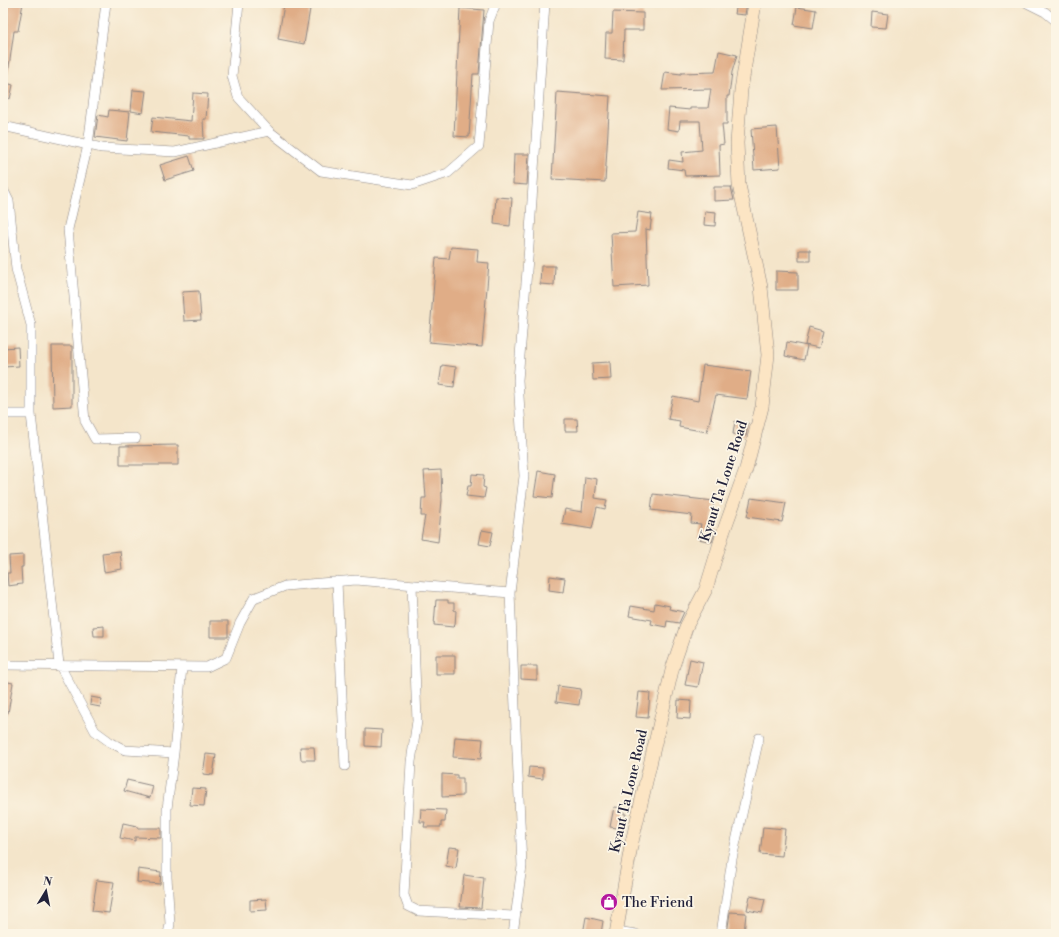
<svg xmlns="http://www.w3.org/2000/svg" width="1059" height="937" viewBox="0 0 1059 937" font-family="'Libre Bodoni',serif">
<rect width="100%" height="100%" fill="#fcf5e5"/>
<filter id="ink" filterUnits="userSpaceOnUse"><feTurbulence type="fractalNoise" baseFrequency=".025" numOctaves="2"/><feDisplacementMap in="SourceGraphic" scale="8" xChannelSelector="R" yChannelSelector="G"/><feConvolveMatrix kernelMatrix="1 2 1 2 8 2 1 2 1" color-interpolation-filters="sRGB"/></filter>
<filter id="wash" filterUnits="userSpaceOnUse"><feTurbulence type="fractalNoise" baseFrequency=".012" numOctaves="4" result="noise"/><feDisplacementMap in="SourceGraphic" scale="16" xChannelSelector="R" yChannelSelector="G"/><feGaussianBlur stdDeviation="0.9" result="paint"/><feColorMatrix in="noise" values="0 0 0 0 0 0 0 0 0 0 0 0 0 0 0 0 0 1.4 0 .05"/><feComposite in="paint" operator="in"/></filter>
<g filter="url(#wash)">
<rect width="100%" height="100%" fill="#f4e5ca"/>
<g id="blocks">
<path fill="#e0ad87" d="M3,3H23L18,31H14L8,74L3,73Z
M737,3H747L745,15L735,14Z
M284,5L310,9L304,44L278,39Z
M797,7L816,10L813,28L794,25Z
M460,8L484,10L479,74H473L469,137L454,136Z
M613,12L643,13V30H624L623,60L605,59L606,33H612Z
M872,12L888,14L886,28L871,27Z
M719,51L737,55L732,72L729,96H727V124H722L724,144L719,145L720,175L685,176L684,170L668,168L669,160L683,162L682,152L702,150L700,121H680L679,131L667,129L669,108L690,110V108H708L711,89L662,90L665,72L681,74V73L715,72Z
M3,82L13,85L10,99L3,97Z
M133,90L146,91L143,113L131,111Z
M557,92L610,96L605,182L552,179Z
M193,93L208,94L206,119H203L204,139H189V136L151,132L153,117L191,121Z
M109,110L130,112L127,141L95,137L98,115L108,117Z
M777,127L780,168L754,170L751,129Z
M514,154H529L527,185L513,184Z
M189,156L194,171L165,180L160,165Z
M714,187H731L734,200L714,201Z
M496,197L512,198L510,226L494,224Z
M705,211L716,212L715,226L704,225Z
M638,212L652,214L650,230L646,229L648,285L614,287L611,233L635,232Z
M451,247L478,249L477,262L489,263L482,347L429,342L436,258L449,259Z
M799,250H810V261H799Z
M541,266H555L554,285L540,284Z
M776,271L798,272V290H776Z
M199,291L201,320L184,321L182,292Z
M809,327L823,331L819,348L805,345Z
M787,342L807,346L804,360L785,356Z
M52,346H72V406L53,407Z
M18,347L19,366L3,367V348Z
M610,362L611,379L593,380L592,363Z
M442,365L456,367L454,387L439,385Z
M703,365L751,371L747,399L716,395L707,432L679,427L680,421L668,419L673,396L698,401Z
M565,419H577L578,431H565Z
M735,421L748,423L746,436L733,434Z
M178,445V465H120V446Z
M441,470L442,500L438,542L421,539L425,516H421L422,498H426L424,471Z
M538,471L555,474L552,498L534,496Z
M472,474L484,475L483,487L486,488L484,498L466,496L468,486H471Z
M585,477L597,479L595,498L607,500L605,509L597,507L592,529L562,524L565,509L582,512Z
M653,494L714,501L711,529L716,530L712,542L698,539L701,524L691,523L692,515L651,510Z
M751,498L786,503L782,522L747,517Z
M482,530L493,532L490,546L479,544Z
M120,551L122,569L104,572L102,553Z
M23,555V567H21L22,584L8,586L7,573H10L9,556Z
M550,576L565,578L563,592L549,590Z
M436,600H448V603H454V610L456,611L455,625L453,627L434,625Z
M655,603L670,606L669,609L684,612L679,623L667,621L666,627L651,624L652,620L629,616L631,606L654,610Z
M210,621H228V637H210Z
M104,626V636H94L93,627Z
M436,655H455V674H436Z
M690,659L703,662L698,687L685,685Z
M521,666H537V680L521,679Z
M3,681L13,683L8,713L3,712Z
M558,686L581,689L579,705L556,702Z
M639,692L650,693L648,718L636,717Z
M91,697L102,699L100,707L90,705Z
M678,700L691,701L690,719L677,718Z
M365,729L382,730L381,747L365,746Z
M455,737L483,739L481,759L453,757Z
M300,747H314L315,760H301Z
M206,754L216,755L213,775L203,774Z
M529,767L543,768V779L528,777Z
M442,774L457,775V778H463V796L442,797Z
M127,780L153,786L150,798L124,791Z
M192,788L206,789L204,806L190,805Z
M614,807L624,808V814H626L624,829L610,827Z
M421,809L446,810L445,822H441V827H424L425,822H420Z
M123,823L137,826V828H161V838L135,837V841L120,838Z
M763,827L785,829L782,856L760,854Z
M449,847L459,848L456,868L446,866Z
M138,869L161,872L160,884L137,882Z
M464,875L484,878L481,908L460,907Z
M97,880L114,882L109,913L92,911Z
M750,896L765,899L762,913L747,910Z
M266,899L267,910L250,911V900Z
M730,912L746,913L744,934H727Z
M586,917L603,921L601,934H583Z"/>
</g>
</g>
<g filter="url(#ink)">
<use href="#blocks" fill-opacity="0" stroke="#8b8482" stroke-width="1"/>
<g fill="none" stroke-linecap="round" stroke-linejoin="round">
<defs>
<path id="street" d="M106,3L88,145L68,229L85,421L95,439L136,438
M239,3L232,76L238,97L269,131L321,171L412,185L448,173L479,146L489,21L496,3
M1027,3L1045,12L1056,21
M3,126L102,148L175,152L269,131
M3,189L9,201L16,269L31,325V414L59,664L95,731L110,742L125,750L174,753
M3,414H31
M337,581L345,766
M412,585L417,721L411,762L404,895L408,906L418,911L514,916
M3,665L207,667L226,658L240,623L254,598L285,586L356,580L510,593
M616,931L636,934
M168,934L170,924L167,877V809L174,753L182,667
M513,934L522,866L510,593L524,476L518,380L529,246L545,3
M721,934L732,859L759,738"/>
<path id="secondary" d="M616,934L631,846L673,666L687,625L706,589L723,533L746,469L762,407L768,355L761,287L739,185L737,143L741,90L755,3"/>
</defs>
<use href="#street" stroke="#8b8482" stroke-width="10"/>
<use href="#secondary" stroke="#8b8482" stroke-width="14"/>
<use href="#street" stroke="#fff" stroke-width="9"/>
<use href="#secondary" stroke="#fce5c4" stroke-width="13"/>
</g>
</g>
<defs>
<symbol id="shop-disc" viewBox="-11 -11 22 22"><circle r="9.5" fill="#b5179e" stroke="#fcf5e5"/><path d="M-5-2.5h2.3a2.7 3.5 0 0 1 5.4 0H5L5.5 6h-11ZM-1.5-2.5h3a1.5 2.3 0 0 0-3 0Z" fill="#fff"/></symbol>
</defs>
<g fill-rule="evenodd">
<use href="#shop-disc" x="599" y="892" width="20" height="20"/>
</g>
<g text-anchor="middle" stroke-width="3.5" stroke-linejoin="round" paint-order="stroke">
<g font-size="14" fill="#22223b" stroke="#fcf5e5">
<text transform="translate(723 481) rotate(-72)" y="5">Kyaut Ta Lone Road</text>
<text transform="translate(628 791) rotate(-77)" y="5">Kyaut Ta Lone Road</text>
</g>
<g font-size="14" fill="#22223b" stroke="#fcf5e5" text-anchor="start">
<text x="622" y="907">The Friend</text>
</g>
</g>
<rect width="1059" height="937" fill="none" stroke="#fcf5e5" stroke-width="16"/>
<g transform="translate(46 891) rotate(10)" stroke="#fcf5e5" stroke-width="3" paint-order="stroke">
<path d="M0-3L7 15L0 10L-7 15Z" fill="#22223b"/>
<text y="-6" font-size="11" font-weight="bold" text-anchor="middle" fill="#22223b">N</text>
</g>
</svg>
